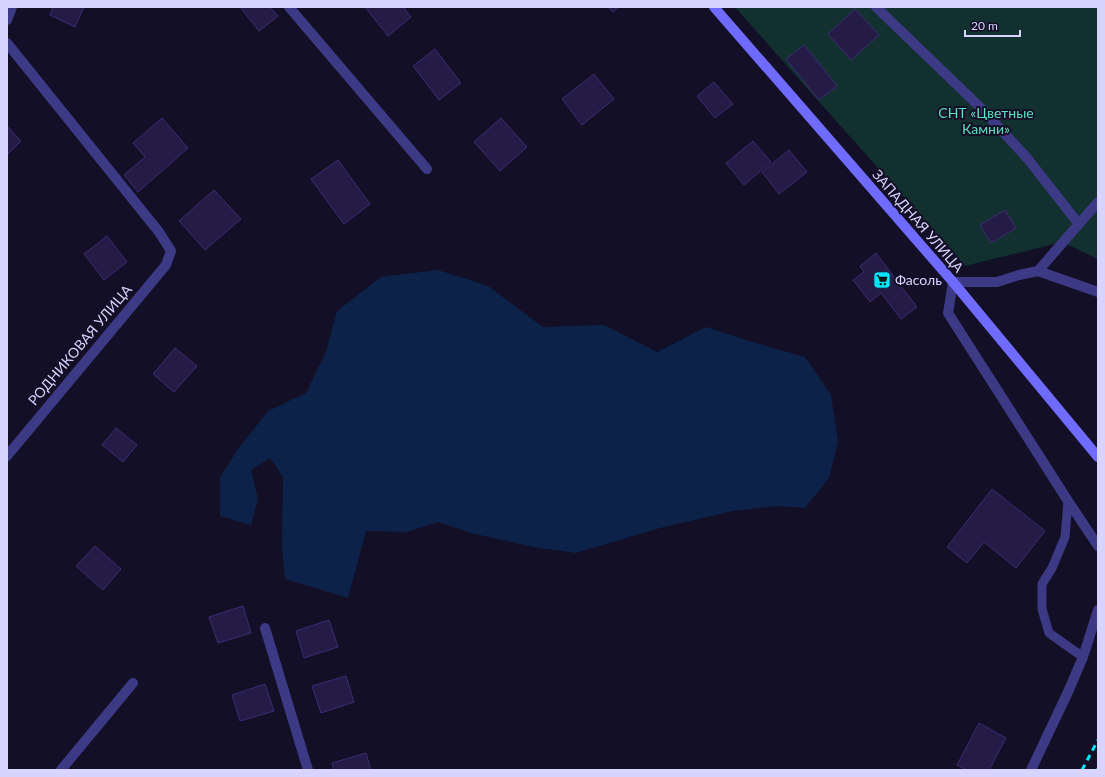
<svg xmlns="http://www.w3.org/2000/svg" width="1105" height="777" viewBox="0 0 1105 777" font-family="Lato,sans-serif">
<rect width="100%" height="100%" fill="#130f26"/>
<path fill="#12302f" d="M735,7H1098V259L1062,242L965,266Z"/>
<path fill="#0c2248" d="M438,270L488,286L543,327L604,325L657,352L706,327L749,341L805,357L831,395L838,442L829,478L805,508L778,506L733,511L660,528L576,553L534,547L471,533L438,522L407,532L366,531L348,598L285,579L282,548L283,477L270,458L251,470L258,499L251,525L220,516V477L238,449L268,411L306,393L326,352L337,311L381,277Z"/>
<path fill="#241b47" stroke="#3b2d73" d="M53,7H84L75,27L50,15Z
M240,7H270L278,16L259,31Z
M365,7H403L411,17L388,36Z
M608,7H619L613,12Z
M855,9L879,35L851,60L828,34Z
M804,45L837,86L819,100L786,59Z
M435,49L461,83L439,100L413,66Z
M594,74L614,99L582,125L562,99Z
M714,82L733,104L715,118L697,96Z
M162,118L188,148L138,192L124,175L145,157L133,143Z
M501,118L527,147L500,171L474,142Z
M7,126L21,141L7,155Z
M753,141L771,162L744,185L726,163Z
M789,150L807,172L779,194L762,172Z
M338,160L370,204L344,224L311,179Z
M214,190L241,219L205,250L179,221Z
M1005,210L1016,228L991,243L980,225Z
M107,236L127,262L104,280L84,254Z
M876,253L917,307L901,319L881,293L870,302L853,280L864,272L860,266Z
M175,348L197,366L174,392L153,374Z
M116,428L137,445L123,462L102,445Z
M992,489L1045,531L1016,568L984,542L967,563L947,547Z
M95,546L121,569L103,590L76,566Z
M243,606L251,633L218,643L209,617Z
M329,620L338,647L304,658L296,631Z
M346,676L354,702L321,713L312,686Z
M265,684L274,711L240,721L232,695Z
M979,723L1006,738L989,770H966L957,765Z
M366,753L371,770H334L332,763Z"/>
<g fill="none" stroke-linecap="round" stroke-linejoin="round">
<path stroke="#3d3a85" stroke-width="9" d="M1068,501L1065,537L1052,568L1042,584V609L1049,633L1083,657"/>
<path stroke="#3d3a85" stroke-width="10" d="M289,7L427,169
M876,7L982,109L1027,158L1078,223
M7,20L12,7
M7,43L159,232L171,251L166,265L7,456
M1038,271L1098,202
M1098,292L1038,271L1019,275L997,282H953L948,313L1068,501L1098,546
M265,628L308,770
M61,770L133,683
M1031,770L1068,692L1083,657L1098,610"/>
<path stroke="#6f6bff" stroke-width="10" d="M714,7L953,282L1098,457"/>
<path stroke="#00e5ff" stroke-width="3" stroke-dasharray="6 5" stroke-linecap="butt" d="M1082,770L1098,740
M1097,770L1098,769"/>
</g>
<defs>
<symbol id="supermarket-square" viewBox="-11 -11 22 22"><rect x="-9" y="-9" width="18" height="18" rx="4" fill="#00e5ff" stroke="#130f26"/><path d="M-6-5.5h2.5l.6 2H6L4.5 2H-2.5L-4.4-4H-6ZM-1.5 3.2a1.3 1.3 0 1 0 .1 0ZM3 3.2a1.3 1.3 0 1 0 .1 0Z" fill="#111"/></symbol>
</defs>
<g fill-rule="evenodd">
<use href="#supermarket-square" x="872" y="270" width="20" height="20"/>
</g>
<g text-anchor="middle" stroke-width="4" stroke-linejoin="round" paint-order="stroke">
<g font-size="14" fill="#5fe0c0" stroke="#130f26">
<text x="986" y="118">СНТ «Цветные<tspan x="986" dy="16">Камни»</tspan></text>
</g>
<g font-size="14" fill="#d9d4ff" stroke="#130f26">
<text transform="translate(918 221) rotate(49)" y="5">ЗАПАДНАЯ УЛИЦА</text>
<text transform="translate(80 345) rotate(-50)" y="5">РОДНИКОВАЯ УЛИЦА</text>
</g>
<g font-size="14" fill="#d9d4ff" stroke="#130f26" text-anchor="start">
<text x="895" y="285">Фасоль</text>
</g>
</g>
<rect width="1105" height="777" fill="none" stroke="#d9d4ff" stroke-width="16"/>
<path d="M965 30v6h55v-6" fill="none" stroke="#d9d4ff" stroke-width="2"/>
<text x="971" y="30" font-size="12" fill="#d9d4ff" stroke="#130f26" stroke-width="3" paint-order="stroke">20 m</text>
</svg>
